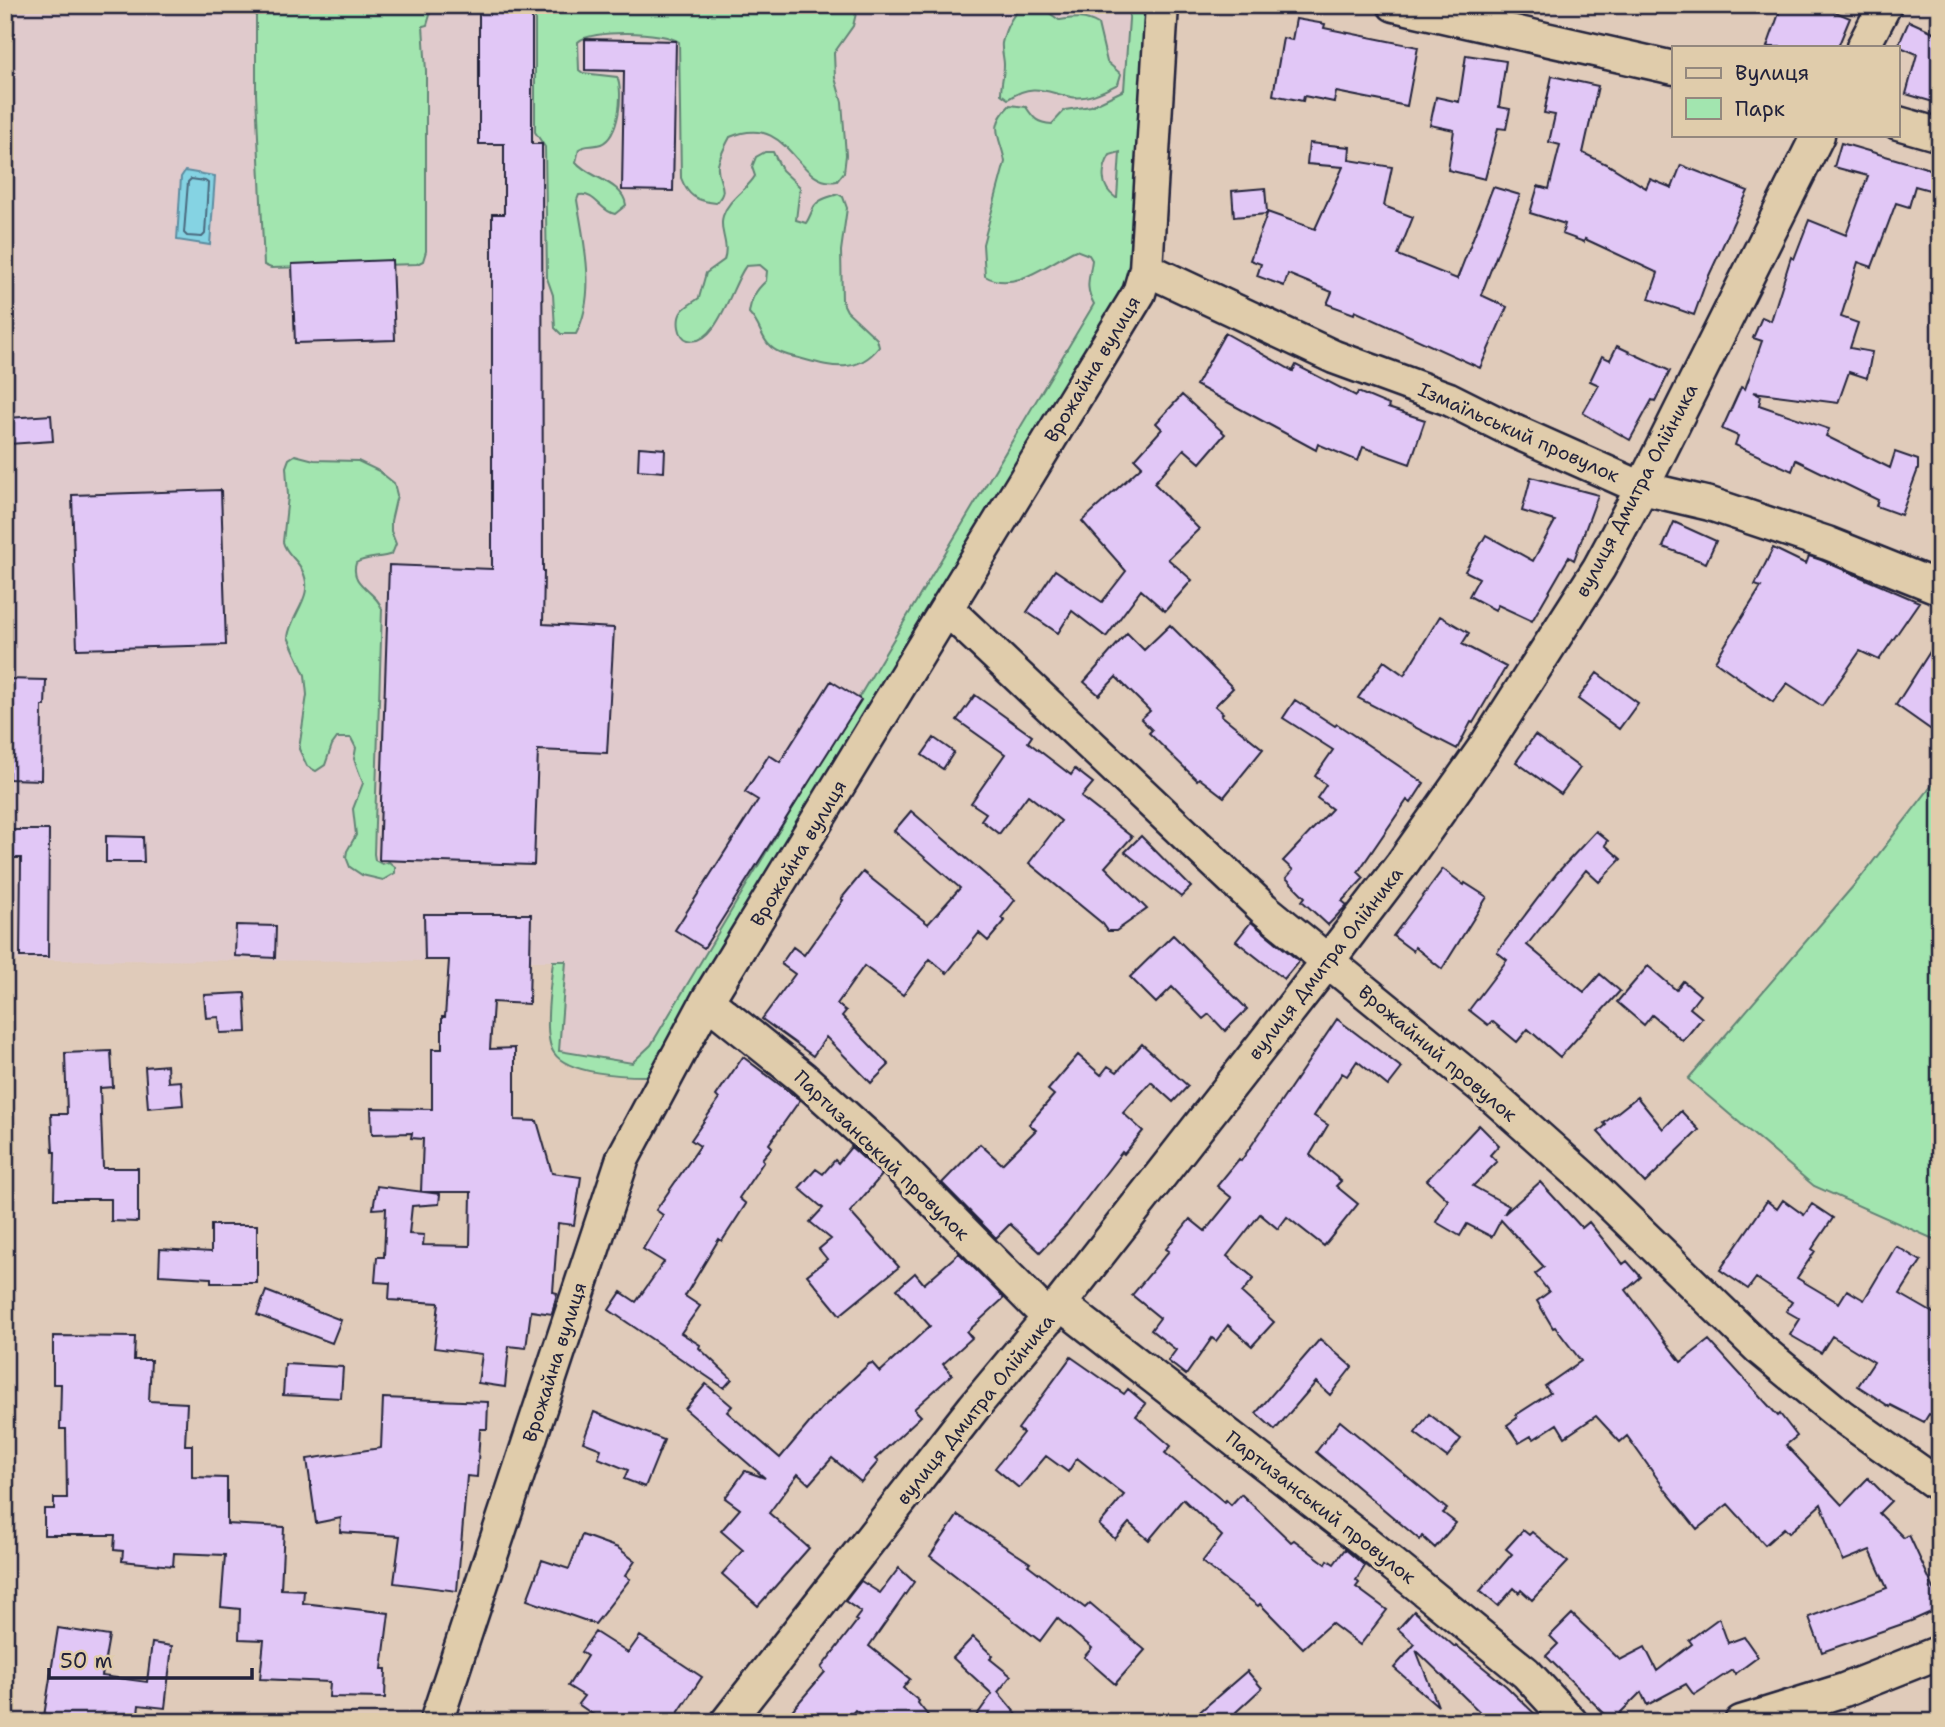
<svg xmlns="http://www.w3.org/2000/svg" width="1945" height="1727" viewBox="0 0 1945 1727" font-family="'Shantell Sans',sans-serif">
<rect width="100%" height="100%" fill="#e0cbba"/>
<filter id="ink" filterUnits="userSpaceOnUse"><feTurbulence type="fractalNoise" baseFrequency=".0143" numOctaves="2"/><feDisplacementMap in="SourceGraphic" scale="14" xChannelSelector="R" yChannelSelector="G"/><feConvolveMatrix kernelMatrix="1 2 1 2 8 2 1 2 1" color-interpolation-filters="sRGB"/></filter>
<g filter="url(#ink)">
<path fill="#e0cacc" d="M5,5H1130L1111,272L1050,379L651,1045L632,1063L559,1051L565,961L5,960Z"/>
<path fill="#a2e5af" stroke="#628475" stroke-width="2" fill-rule="evenodd" d="M256,5H422L430,15L427,25L423,26L426,71V251L423,261L417,264L271,268L264,265L256,94Z
M535,5H858L853,26L834,53L835,78L842,102L846,155L844,172L837,181C796,189 791,111 730,137C726,145 720,155 718,165C716,182 731,188 716,203C696,201 688,196 681,178L679,42C664,31 590,29 578,42L579,70L583,73L617,77C624,92 619,137 601,144C593,147 586,144 579,149L576,162C589,178 623,182 626,205L615,214C600,211 595,192 579,195L577,200C584,243 597,294 576,334H561L555,328L553,295L547,278L545,147L535,132Z
M1026,5L1048,12L1059,20C1074,18 1084,16 1098,24L1107,62L1121,74L1118,84C1104,91 1087,100 1071,97C1045,92 1034,82 1008,99L1001,94C1001,84 1004,75 1004,65C1004,58 1001,49 1002,43C1005,29 1013,11 1026,5Z
M1130,5H1151L1134,275L658,1065L646,1076C623,1076 568,1074 554,1053C542,1036 551,983 553,961H566L559,1051L632,1063L651,1045L1094,304C1084,286 1090,278 1092,260L1089,255L1076,250C1049,262 1015,294 985,276L983,244L1005,162C1001,137 987,128 1010,105L1026,107C1034,119 1037,123 1052,124L1065,110L1091,106L1124,90ZM1120,152L1117,198H1116C1100,187 1101,170 1110,155Z
M765,152H773L782,170L800,187L796,220L806,223C809,219 810,215 812,211C816,199 827,198 838,194L843,197L847,208L841,251L842,301L847,311L877,339L879,347C856,376 829,366 799,358C789,356 776,353 769,345C761,337 760,324 749,313C751,299 755,291 766,281L767,271L760,265L746,266C733,281 717,349 688,340C678,337 676,319 682,311C686,306 694,302 699,298L706,273L724,260C730,243 718,230 723,216C729,198 747,190 755,176L752,167L756,157Z
M295,455L314,460L358,461L379,471L394,483L397,495L391,521V531L396,544L392,554C380,559 367,556 356,563C349,586 376,590 382,609L374,854L375,860L382,864L389,862L395,867V873L383,880L362,875L350,867L346,857L347,851L356,835L353,809L363,783L354,759L356,748L351,738H337L332,745L325,765L316,771L307,766L299,749L307,695L305,675L288,637C291,613 316,596 302,570C297,559 286,554 283,542L288,496L286,467L289,459Z
M1940,775V1242L1814,1186L1688,1079L1861,877Z"/>
<path fill="#85d3e3" stroke="#5d8ca0" stroke-width="2" d="M185,171L215,176L210,245L177,240L181,177Z"/>
<g fill="none" stroke-linecap="round" stroke-linejoin="round">
<path stroke="#4a697e" stroke-width="2" d="M191,179L205,181L208,183L205,234L202,237L187,236L184,233L188,182Z"/>
</g>
<path fill="#e1c7f6" stroke="#22223b" stroke-width="2" d="M479,5H532V144H542L543,571H544L543,624L614,628L607,753L538,750L534,865L379,860L389,565L492,569V214H504V144H479Z
M1782,5H1819L1850,18L1838,47H1767Z
M1296,19L1325,24L1324,28L1418,47L1407,106L1336,92L1334,102L1304,96L1303,101L1273,95L1283,38L1292,40Z
M1909,21L1940,35V104L1906,94L1917,54L1898,46Z
M585,39L676,41L673,191L622,190L624,71L585,70Z
M1466,55L1506,61L1499,107L1510,109L1506,129L1498,128L1485,179L1448,170L1454,130L1430,125L1436,97L1459,102Z
M1552,76L1598,86L1583,153L1610,166L1646,188L1650,179L1672,188L1681,165L1748,191L1706,282L1694,315L1649,299L1658,273L1585,239L1584,242L1562,234L1565,224L1530,213L1538,186L1549,189L1560,145L1549,142L1555,115L1544,113Z
M1309,143L1350,147L1349,160L1392,167L1384,206L1413,217L1398,255L1457,279L1493,187L1520,195L1481,295L1507,307L1480,368L1355,311L1354,314L1327,304L1332,292L1288,274L1284,286L1257,276L1261,264L1250,260L1267,214L1234,217L1232,191L1265,188L1267,212L1315,229L1343,167L1307,164Z
M1841,143L1940,172V193L1915,186L1909,207L1896,203L1872,267L1858,262L1841,317L1858,323L1850,348L1872,352L1867,378L1849,372L1838,403L1753,392L1761,396L1759,405L1829,429L1826,436L1890,468L1895,452L1918,460V469L1901,515L1876,506L1878,500L1796,460L1792,471L1735,445L1738,436L1722,429L1741,387L1745,389L1762,341L1753,338L1762,317L1771,321L1791,257L1794,259L1809,220L1846,235L1868,176L1834,167Z
M392,260L395,340L295,343L292,264Z
M1225,333L1293,371L1296,365L1356,396L1358,392L1389,405L1388,408L1425,420L1410,464L1363,447L1358,461L1318,444L1316,450L1196,385Z
M1617,346L1670,371L1655,401L1652,400L1630,440L1583,413L1599,385L1590,381L1602,356L1610,360Z
M1182,395L1225,434L1200,463L1184,449L1154,483L1199,529L1168,559L1192,580L1165,611L1141,590L1106,637L1072,611L1058,633L1027,612L1055,570L1102,602L1126,571L1082,521L1142,466L1135,459L1162,429L1156,423Z
M51,415L53,441L9,444L8,418Z
M639,447L665,449L664,472L638,470Z
M1531,477L1598,495L1574,560L1569,557L1532,621L1498,605L1495,610L1469,596L1479,578L1465,571L1486,535L1533,561L1555,521L1522,511Z
M221,490L226,645L77,649L72,495Z
M1674,522L1716,541L1706,563L1663,547Z
M1773,548L1806,564L1809,556L1821,560L1919,602L1879,660L1860,651L1822,706L1787,683L1773,702L1715,661L1761,587L1755,585Z
M1440,616L1469,633L1462,644L1506,667L1473,723L1471,722L1457,749L1358,698L1384,661L1404,675Z
M1170,625L1233,688L1215,706L1223,713L1221,715L1263,749L1224,797L1199,778L1197,780L1149,733L1152,730L1141,719L1150,711L1116,677L1099,695L1084,682L1127,633L1144,650Z
M1940,636V736L1896,705Z
M1597,673L1638,703L1619,729L1578,699Z
M5,679L46,680L45,706H42L41,780L9,779V767H5Z
M831,681L861,700L704,948L675,930L758,800L745,792L769,755L780,762Z
M975,695L1032,736L1028,742L1071,775L1075,769L1093,783L1081,797L1132,837L1105,867L1147,909L1116,931H1108L1103,924L1029,863L1061,821L1028,795L999,834L981,820L986,813L971,803L1005,754L957,720Z
M1295,700L1335,726L1337,724L1424,783L1411,803L1407,800L1358,872L1364,878L1342,901L1347,905L1328,925L1302,901L1305,897L1286,878L1293,870L1283,861L1332,809L1317,798L1326,785L1315,776L1333,750L1283,718Z
M1535,735L1580,768L1561,794L1516,762Z
M934,738L954,752L943,769L922,755Z
M911,811L1015,900L1001,918L1005,921L988,941L979,933L947,973L930,959L903,995L864,966L837,1004L846,1011L842,1016L889,1065L871,1083L826,1037L813,1056L762,1019L795,974L781,964L793,947L804,955L843,900L841,899L863,872L928,924L960,888L894,831Z
M11,830H49L48,957H20L21,858H11Z
M1596,831L1608,841L1605,845L1621,859L1599,882L1586,870L1527,945L1584,992L1600,974L1620,991L1560,1057L1528,1029L1517,1042L1492,1021L1488,1025L1469,1010L1507,960L1497,952L1557,873Z
M106,836L143,837L144,862H106Z
M1141,836L1191,887L1181,897L1125,852Z
M1443,869L1464,885L1465,883L1487,897L1442,969L1415,947L1413,951L1393,936Z
M424,914H531L529,1004L493,1002L490,1049L515,1048V1120L537,1121L552,1173L581,1177L574,1225L558,1223L553,1292L557,1293L552,1314L531,1311L526,1348L509,1346L505,1387L478,1383L482,1354L434,1348L439,1303L389,1300L390,1283L375,1282L377,1257H384L386,1208L373,1209L377,1186L440,1194L439,1204L412,1206L409,1234L424,1235L423,1245L470,1246L471,1192H421L423,1139L411,1138L412,1133L372,1134L371,1108L432,1109V1049H442V1017H445L449,960H425Z
M1251,922L1299,961L1284,979L1236,941Z
M236,925L276,926L275,958L235,956Z
M1173,935L1247,1009L1225,1031L1209,1014L1203,1019L1172,987L1156,1003L1130,977Z
M1648,966L1676,990L1683,981L1700,995L1690,1008L1702,1018L1683,1041L1652,1015L1644,1025L1617,1002Z
M245,993L247,1032L220,1033L219,1017L206,1018L204,995Z
M1337,1019L1402,1068L1388,1086L1357,1061L1347,1076L1342,1073L1314,1116L1328,1125L1310,1155L1341,1181L1336,1186L1358,1204L1324,1246L1287,1217L1278,1229L1260,1214L1227,1256L1254,1278L1242,1293L1274,1322L1252,1346L1228,1325L1216,1341L1212,1338L1186,1375L1168,1361L1176,1350L1151,1330L1160,1318L1132,1295L1169,1251L1166,1249L1190,1219L1205,1231L1232,1198L1217,1186L1239,1159L1241,1161Z
M1142,1044L1188,1086L1173,1102L1151,1082L1123,1113L1143,1131L1124,1154L1122,1152L1066,1225L1040,1252L1010,1224L996,1238L942,1183L980,1144L1002,1164L1036,1130L1029,1124L1054,1095L1048,1090L1078,1055L1101,1075L1108,1066L1117,1072Z
M111,1051L113,1087L100,1088L103,1168H138V1222L111,1221V1199H54L55,1152H53L51,1114H67L65,1053Z
M743,1057L800,1100L769,1144L772,1147L762,1159L764,1161L739,1198L746,1204L722,1241L719,1239L685,1296L700,1306L681,1333L700,1345L699,1348L732,1379L724,1388L609,1310L621,1292L636,1302L664,1262L643,1249L663,1215L656,1210L700,1146L691,1140L719,1099L716,1096Z
M167,1065L168,1082L181,1081L183,1105L148,1108L145,1067Z
M1637,1097L1663,1129L1681,1111L1699,1130L1645,1183L1598,1132L1606,1125L1604,1123Z
M1479,1125L1499,1145L1490,1155L1497,1162L1473,1186L1509,1206L1504,1214L1540,1182L1582,1228L1589,1222L1623,1264L1627,1261L1641,1277L1626,1290L1681,1362L1709,1340L1778,1416L1780,1414L1797,1436L1786,1445L1842,1505L1868,1478L1891,1501L1879,1513L1904,1538L1909,1535L1940,1602V1608L1911,1621L1822,1652L1809,1617L1887,1588L1870,1550L1843,1561L1821,1504L1789,1533L1784,1528L1765,1545L1728,1504L1697,1529L1667,1492L1627,1436L1620,1442L1596,1416L1565,1437L1557,1424L1534,1439L1531,1436L1519,1443L1507,1425L1517,1418L1516,1415L1550,1393L1545,1386L1581,1361L1555,1327L1553,1328L1537,1301L1549,1292L1535,1274L1544,1267L1501,1220L1492,1237L1467,1224L1460,1236L1436,1222L1448,1200L1427,1180Z
M851,1147L882,1175L850,1212L899,1267L840,1315L807,1275L827,1259L819,1249L831,1239L810,1222L823,1208L799,1188L816,1169L823,1174L835,1160L838,1163Z
M1783,1200L1804,1215L1812,1204L1833,1218L1812,1249L1815,1251L1797,1278L1839,1303L1847,1290L1864,1300L1896,1246L1921,1261L1900,1294L1940,1317V1419L1929,1414L1924,1422L1891,1405L1890,1407L1858,1386L1874,1362L1832,1336L1821,1353L1790,1335L1800,1319L1786,1311L1792,1302L1756,1278L1748,1289L1720,1270L1767,1201L1777,1209Z
M211,1225H257V1283H211V1278L159,1275L160,1249L211,1252Z
M959,1253L1004,1298L967,1332L972,1338L943,1364L952,1375L914,1409L921,1416L875,1459L878,1462L861,1482L832,1458L809,1484L798,1474L769,1513L809,1548L758,1606L722,1574L743,1550L721,1531L740,1509L725,1498L745,1471L765,1478L685,1409L706,1384L732,1406L727,1412L780,1458L821,1409L869,1364L872,1363L880,1372L930,1326L897,1289L915,1273L924,1284Z
M266,1291L341,1320L332,1343L257,1315Z
M53,1336L135,1337L134,1360H151L149,1401L187,1403L185,1445H192V1477L227,1478V1524L284,1527L281,1589L304,1590L303,1603L389,1613L382,1669H386L385,1698L329,1697L330,1682L260,1679L264,1640L239,1639L240,1609L221,1607L225,1555L174,1553L173,1566L122,1561L123,1551L114,1550L115,1535H44V1509H54V1498H67L66,1429H60L61,1384H53Z
M1320,1339L1352,1367L1330,1395L1316,1382L1275,1430L1256,1413Z
M1071,1357L1124,1394L1128,1389L1146,1404L1136,1416L1171,1446L1165,1453L1224,1502L1226,1500L1231,1505L1241,1494L1291,1542L1294,1540L1326,1564L1328,1560L1334,1564L1345,1549L1365,1566L1356,1580L1359,1583L1356,1587L1387,1610L1360,1645L1331,1623L1303,1648L1260,1604L1258,1606L1202,1562L1222,1536L1183,1499L1149,1540L1129,1523L1115,1539L1099,1525L1124,1495L1077,1458L1068,1472L1046,1456L1019,1488L995,1468L1023,1433L1018,1429Z
M285,1364L343,1367L341,1398L283,1395Z
M383,1398L488,1402L487,1429H480L477,1477L467,1476L457,1591L394,1583L400,1536L340,1532L341,1518L316,1523L307,1459L381,1448Z
M594,1412L664,1440L645,1487L624,1479L628,1470L598,1458L601,1449L583,1442Z
M1429,1414L1461,1439L1447,1457L1415,1433Z
M1340,1421L1447,1509L1443,1513L1456,1523L1435,1548L1422,1536L1420,1540L1316,1452Z
M958,1515L1030,1563L1028,1565L1085,1608L1090,1603L1145,1650L1115,1684L1084,1657L1092,1648L1057,1618L1040,1641L930,1556Z
M1523,1530L1529,1535L1532,1532L1568,1562L1532,1600L1521,1590L1519,1593L1514,1588L1498,1606L1480,1591L1512,1554L1506,1549Z
M582,1535L618,1548L635,1561L625,1576L630,1579L595,1624L527,1600L542,1560L569,1569Z
M899,1568L914,1582L869,1646L910,1679L903,1688L919,1701L918,1703L933,1722H871L855,1710L845,1722H782L825,1672L821,1668L857,1621L855,1620L861,1612L845,1601L847,1599L861,1581L880,1593Z
M1414,1611L1455,1647L1456,1645L1506,1686L1543,1722H1490L1416,1650L1438,1706L1394,1668L1415,1644L1398,1629Z
M1572,1614L1620,1660L1645,1647L1657,1671L1692,1644L1689,1640L1719,1618L1728,1643L1744,1637L1758,1657L1735,1674L1732,1670L1694,1695L1686,1684L1647,1705L1641,1692L1612,1721L1546,1656L1558,1644L1550,1636Z
M58,1628L109,1636L102,1676L147,1682L152,1643L172,1646L165,1708L139,1705L137,1722H88L44,1716Z
M595,1632L628,1653L640,1636L702,1677L672,1722H604L578,1704L584,1696L568,1686L587,1656L581,1652Z
M973,1637L993,1656L990,1659L1011,1676L998,1692L1023,1722H972L992,1694L953,1658Z
M1247,1671L1262,1688L1236,1712L1243,1722H1188Z"/>
<g fill="none" stroke-linecap="round" stroke-linejoin="round">
<defs>
<path id="street" d="M1394,5L1674,68
M1863,47L1885,5
M1898,123L1940,135
M1146,269L1334,357L1449,399L1507,428L1642,488L1710,504L1827,543L1940,588
M947,609L1264,909L1482,1087L1583,1177L1761,1350L1840,1415L1940,1486
M707,1001L803,1078L886,1153L1049,1318
M1060,1304L1363,1540L1526,1673L1571,1722
M436,1722L623,1158L707,1001L1139,293L1146,269L1162,5
M727,1722L974,1407L1060,1304L1328,961L1402,864L1484,748L1599,568L1642,488L1818,135
M1741,1722L1844,1690L1940,1652"/>
</defs>
<use href="#street" stroke="#22223b" stroke-width="37"/>
<use href="#street" stroke="#e0ccab" stroke-width="32"/>
</g>
</g>
<g text-anchor="middle" stroke-width="7" stroke-linejoin="round" paint-order="stroke">
<g font-size="19" fill="#22223b" stroke="#e0ccab">
<text transform="translate(1092 369) rotate(-59)" y="7">Врожайна вулиця</text>
<text transform="translate(1519 432) rotate(24)" y="7">Ізмаїльський провулок</text>
<text transform="translate(1636 490) rotate(-62)" y="7">вулиця Дмитра Олійника</text>
<text transform="translate(798 853) rotate(-59)" y="7">Врожайна вулиця</text>
<text transform="translate(1325 963) rotate(-52)" y="7">вулиця Дмитра Олійника</text>
<text transform="translate(1438 1053) rotate(40)" y="7">Врожайний провулок</text>
<text transform="translate(882 1155) rotate(44)" y="7">Партизанський провулок</text>
<text transform="translate(554 1362) rotate(-72)" y="7">Врожайна вулиця</text>
<text transform="translate(975 1409) rotate(-51)" y="7">вулиця Дмитра Олійника</text>
<text transform="translate(1321 1507) rotate(38)" y="7">Партизанський провулок</text>
</g>
</g>
<rect width="1945" height="1727" fill="none" stroke="#e0ccab" stroke-width="28"/>
<rect x="14" y="14" width="1917" height="1699" fill="none" stroke="#22223b" stroke-width="2.5" filter="url(#ink)"/>
<rect x="1672" y="46" width="228" height="91" fill="#e0ccab" stroke="#94887e" stroke-width="2"/>
<rect x="1686" y="68" width="35" height="10" fill="#e0ccab" stroke="#94887e" stroke-width="2"/>
<text x="1735" y="80" font-size="21" fill="#22223b">Вулиця</text>
<rect x="1686" y="98" width="35" height="21" fill="#a2e5af" stroke="#94887e" stroke-width="2"/>
<text x="1735" y="116" font-size="21" fill="#22223b">Парк</text>
<path d="M49 1668v10h203v-10" fill="none" stroke="#22223b" stroke-width="3.5"/>
<text x="60" y="1668" font-size="21" fill="#22223b" stroke="#e0ccab" stroke-width="5" paint-order="stroke">50 m</text>
</svg>
